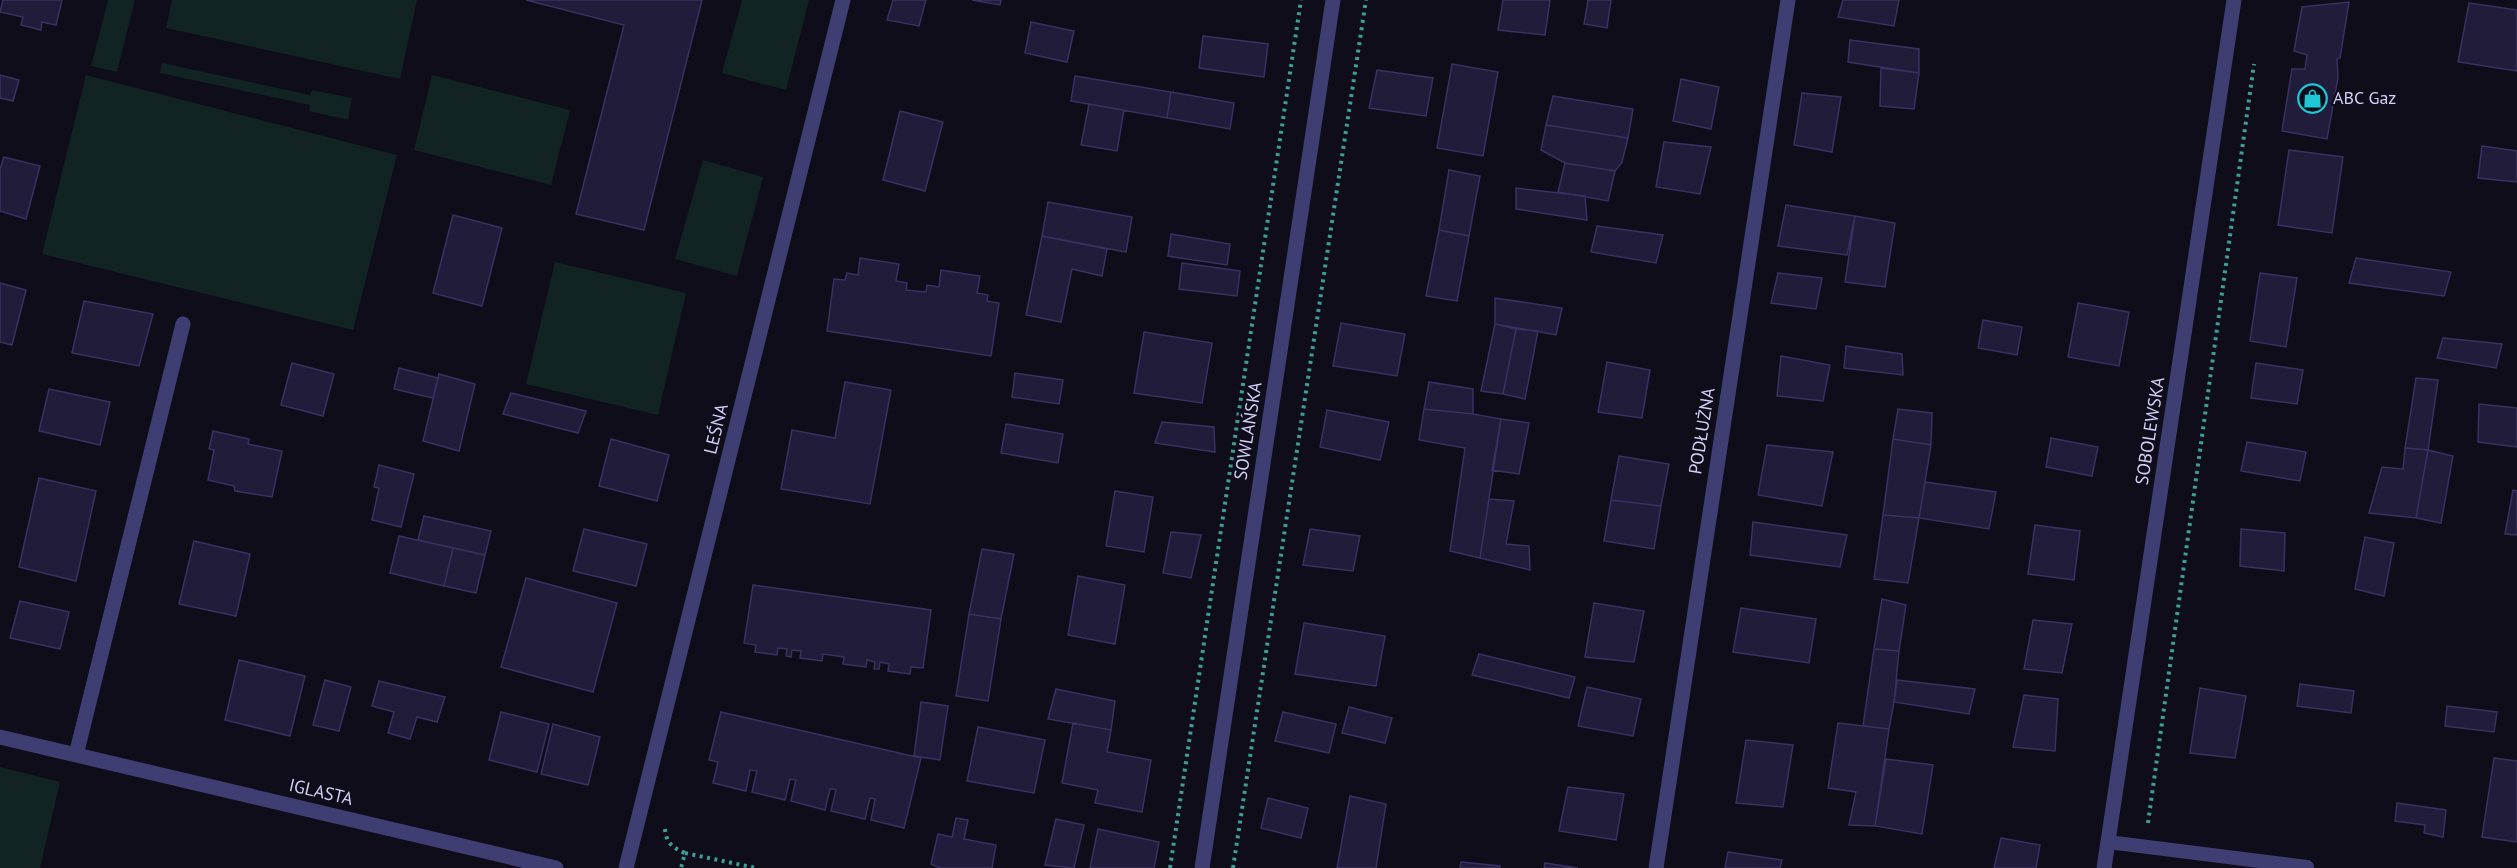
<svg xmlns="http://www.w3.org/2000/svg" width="2517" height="868" viewBox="0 0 2517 868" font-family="'PT Sans',sans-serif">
<rect width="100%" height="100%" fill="#0f0d1a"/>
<path fill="#112322" d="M108,0H135L117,72L91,66Z
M172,0H417L400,79L166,28Z
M742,0H809L786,90L722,73Z
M162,63L310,95L312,90L352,98L348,120L309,111L310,105L160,73Z
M86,75L397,155L353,330L42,254Z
M432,75L570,110L551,185L414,150Z
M703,160L763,177L737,276L675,259Z
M555,262L686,293L658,415L526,384Z
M0,767L60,782L40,868H0Z"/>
<path fill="#211c39" stroke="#393162" stroke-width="1.5" d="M3,0H62L56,25L42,22L41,30L21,25L23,17L0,12Z
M526,0H702L644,230L576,214L624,25Z
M893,0H926L919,26L887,20Z
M972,0H1001L1000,5Z
M1503,0H1550L1545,35L1498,30Z
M1588,0H1611L1607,28L1584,24Z
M1843,0H1899L1894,26L1838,17Z
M2349,2L2340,58L2337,59L2338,78L2327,139L2282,131L2292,69H2305L2307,55L2294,51L2302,7Z
M2469,3L2517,10V71L2458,62Z
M1031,22L1074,31L1067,62L1025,53Z
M1203,36L1268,44L1264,77L1199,68Z
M1850,40L1919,49V73L1848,62Z
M1452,64L1498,72L1483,156L1437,148Z
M1881,68L1919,73L1914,109L1880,106Z
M1377,70L1433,78L1426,116L1369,108Z
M0,75L19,80L13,101L0,98Z
M1075,76L1171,92L1167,118L1071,101Z
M1681,79L1719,87L1711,129L1673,121Z
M1171,92L1234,103L1230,129L1167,118Z
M1802,93L1841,97L1832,152L1794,145Z
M1553,96L1633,109L1628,138L1546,125Z
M1089,104L1124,110L1117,151L1081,145Z
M900,111L943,122L925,191L883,180Z
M1546,125L1628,138L1622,162L1615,171L1565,163L1541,150Z
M1664,142L1711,147L1700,194L1656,187Z
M2482,146L2517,151V182L2478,178Z
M2289,150L2343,157L2332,233L2278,225Z
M4,157L40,166L26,219L0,211V169Z
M1565,163L1615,171L1608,201L1558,192Z
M1449,170L1480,176L1469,236L1439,230Z
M1516,188L1585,196L1587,220L1516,209Z
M1048,202L1132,217L1126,252L1042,236Z
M1786,205L1855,216L1847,255L1778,246Z
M453,215L502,228L482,306L433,293Z
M1855,216L1895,223L1885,287L1845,282Z
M1597,226L1663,235L1656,263L1591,252Z
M1439,230L1469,236L1457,301L1426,296Z
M1171,234L1230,244L1227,265L1168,256Z
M1042,236L1107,249L1102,276L1072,269L1061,322L1026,315Z
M860,258L899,264L896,281L907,283L906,290L926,292L927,285L939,287L941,270L980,276L977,293L988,295L987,301L999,303L991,356L827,331L834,279L845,280L847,273L858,275Z
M2356,258L2451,272L2444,296L2349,283Z
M1182,263L1240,271L1237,296L1179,289Z
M1778,273L1822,278L1816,309L1771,303Z
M2260,273L2297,278L2286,347L2250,341Z
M0,283L26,290L12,345L0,342Z
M1495,298L1562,308L1556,335L1495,324Z
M84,301L153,314L139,366L72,353Z
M2078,303L2129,312L2119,366L2068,357Z
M1983,320L2022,327L2017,355L1978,348Z
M1341,323L1405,334L1397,376L1333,366Z
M1495,324L1516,329L1503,394L1481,391Z
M1516,329L1538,331L1525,399L1503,394Z
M1144,332L1212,343L1202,403L1134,393Z
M2443,338L2502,344L2496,368L2437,358Z
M1846,346L1902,354L1903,375L1844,368Z
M1781,356L1830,365L1823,401L1777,396Z
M1607,362L1650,370L1642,418L1598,412Z
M292,363L334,374L323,416L281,405Z
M2256,363L2303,370L2297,404L2251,398Z
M399,368L438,378L433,398L394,389Z
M1015,373L1063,380L1059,404L1012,397Z
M439,374L475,384L459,451L423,441Z
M2416,378L2438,380L2428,450L2405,448Z
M845,382L891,390L870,504L781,489L792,430L835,438Z
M1429,382L1473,389V414L1424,409Z
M49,389L110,402L100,445L39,431Z
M511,393L586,411L578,433L503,414Z
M2479,404L2517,408V447L2478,442Z
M1424,409L1473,414L1501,419L1480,558L1450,551L1465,448L1419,440Z
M1898,409L1932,413L1931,445L1893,439Z
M1327,410L1389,422L1380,460L1320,447Z
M1501,419L1529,423L1519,474L1492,470Z
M1162,422L1214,427L1215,452L1155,443Z
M1006,424L1063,434L1058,463L1001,453Z
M213,431L249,439L248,444L282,451L272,497L235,491L234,486L208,480L214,450L209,449Z
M2051,438L2098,447L2092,476L2046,467Z
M611,439L669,455L657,501L599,486Z
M1893,439L1931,445L1919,518L1883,515Z
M2247,442L2306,452L2300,481L2241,471Z
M1767,445L1833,452L1822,506L1758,495Z
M2405,448L2428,450L2416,518L2369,513L2382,467L2403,469Z
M2428,450L2453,456L2441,523L2416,518Z
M1619,456L1669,464L1661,506L1611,500Z
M379,465L414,474L401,527L372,520L379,488L374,487Z
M39,478L96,491L76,581L19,567Z
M1925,482L1996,492L1989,529L1919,518Z
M2513,490L2517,491V535L2505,534Z
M1115,491L1153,497L1144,552L1106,546Z
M1489,499L1514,501L1506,544L1529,546L1530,570L1480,558Z
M1611,500L1661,506L1654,549L1604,541Z
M1883,515L1919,518L1908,583L1874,579Z
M424,516L491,531L485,555L418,540Z
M1753,522L1847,535L1840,567L1750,555Z
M2035,525L2080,531L2074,580L2028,574Z
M584,529L647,544L636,586L573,571Z
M1310,529L1360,536L1353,571L1303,565Z
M2241,529L2285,533L2284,571L2240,566Z
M1171,532L1201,535L1191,578L1163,573Z
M399,536L453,548L444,586L390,573Z
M2365,537L2394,543L2384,596L2355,589Z
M194,541L250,554L236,616L179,604Z
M453,548L485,555L476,593L444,586Z
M982,549L1014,554L1001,619L969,614Z
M1078,576L1125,585L1115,644L1068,635Z
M526,578L617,603L593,692L501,667Z
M753,585L931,610L923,668L911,667L910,674L888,671L889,664L880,662L879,669H874L875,662L867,660L866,667L843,664L844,657L823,654L822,661L800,658L801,651L792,650L791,657L786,656L787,649L778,648L777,655L755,652L756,645L744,643Z
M1882,599L1906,605L1899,651L1874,649Z
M20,601L69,612L60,649L10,638Z
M1594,603L1644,611L1634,662L1585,657Z
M1741,608L1816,619L1809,663L1733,652Z
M969,614L1001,619L988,701L956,696Z
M2033,620L2072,624L2062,673L2024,669Z
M1304,623L1385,636L1376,686L1295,674Z
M1874,649L1899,651L1894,702L1889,729L1863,726Z
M1479,654L1575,677L1569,698L1472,675Z
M239,660L305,676L290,736L225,720Z
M325,680L351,687L339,731L313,725Z
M1897,680L1975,689L1969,714L1894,702Z
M379,681L445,697L437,722L417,717L410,739L388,733L394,712L372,706Z
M2300,684L2354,691L2351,713L2297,706Z
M1587,687L1641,699L1633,736L1578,726Z
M2200,688L2246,696L2235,758L2190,753Z
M1056,689L1115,701L1111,730L1048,719Z
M2024,695L2058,699L2055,751L2013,747Z
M921,702L948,706L940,760L914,756Z
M2447,706L2497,712L2494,732L2445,726Z
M1349,707L1392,718L1385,743L1342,733Z
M501,712L549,724L537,772L489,760Z
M721,712L921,758L904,828L871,820L875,799L870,798L865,819L831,811L836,790L832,789H830L825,810L791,801L796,780L790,779L785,800L752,792L757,771L750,770L746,791L713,783L718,762L709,760Z
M1283,712L1336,724L1329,753L1275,741Z
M1073,723L1111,730L1107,752L1151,760L1142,812L1095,803L1098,790L1062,783Z
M1838,723L1889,729L1875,826L1849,825L1856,792L1828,788Z
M553,724L600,737L588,785L541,774Z
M978,727L1045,740L1034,793L967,781Z
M1746,740L1793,745L1783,807L1736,803Z
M2494,758L2517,761V842L2482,837Z
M1886,759L1933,765L1922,834L1875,826Z
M1568,787L1624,794L1616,840L1559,831Z
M1350,796L1386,804L1376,868H1337Z
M1268,798L1308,808L1301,838L1261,828Z
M2397,803L2446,810L2443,837L2424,833L2425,825L2395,821Z
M956,818L968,820L964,839L996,845L992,868H940L931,864L938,834L952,837Z
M1056,819L1084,825L1074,868L1045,865Z
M1098,829L1159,842L1154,868H1090Z
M2001,838L2040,845L2036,868H1994Z
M1728,852L1782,860L1780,868H1725Z
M1461,862L1500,866V868H1460Z
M1545,863L1578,868H1544Z"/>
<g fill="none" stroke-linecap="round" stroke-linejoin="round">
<path stroke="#3c9e95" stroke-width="4" stroke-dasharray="3 4.5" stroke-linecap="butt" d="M2148,823L2254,64
M665,829C666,843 673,848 685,853L681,868
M685,853L756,868
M1170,868L1301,0
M1233,868L1366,0"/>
<path stroke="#3f3e73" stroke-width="14" d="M2108,842L2307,867"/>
<path stroke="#3f3e73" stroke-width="15" d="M0,737L556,868
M76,755L183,324
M626,868L843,0
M1202,868L1333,0
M1656,868L1788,0
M2104,868L2234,0"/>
</g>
<defs>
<symbol id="shop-ring" viewBox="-11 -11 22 22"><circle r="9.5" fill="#0f0d1a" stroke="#1dc7d5" stroke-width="1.5"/><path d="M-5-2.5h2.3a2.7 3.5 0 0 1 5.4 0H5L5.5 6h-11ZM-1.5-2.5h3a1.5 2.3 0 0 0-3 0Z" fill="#1dc7d5"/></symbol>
</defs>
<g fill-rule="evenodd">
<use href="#shop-ring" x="2296" y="82" width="33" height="33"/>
</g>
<g text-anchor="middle" stroke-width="4.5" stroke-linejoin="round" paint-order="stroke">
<g font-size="18" fill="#d1cef8" stroke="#0f0d1a" text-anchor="start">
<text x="2333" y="104">ABC Gaz</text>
</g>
<g font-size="18" fill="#d1cef8" stroke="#0f0d1a">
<text transform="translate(716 429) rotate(-76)" y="6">LEŚNA</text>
<text transform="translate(1248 431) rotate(-81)" y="6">SOWLAŃSKA</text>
<text transform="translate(1702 431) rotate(-81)" y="6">PODŁUŻNA</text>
<text transform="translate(2150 431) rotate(-81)" y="6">SOBOLEWSKA</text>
<text transform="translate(321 792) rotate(13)" y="6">IGLASTA</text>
</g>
</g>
</svg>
